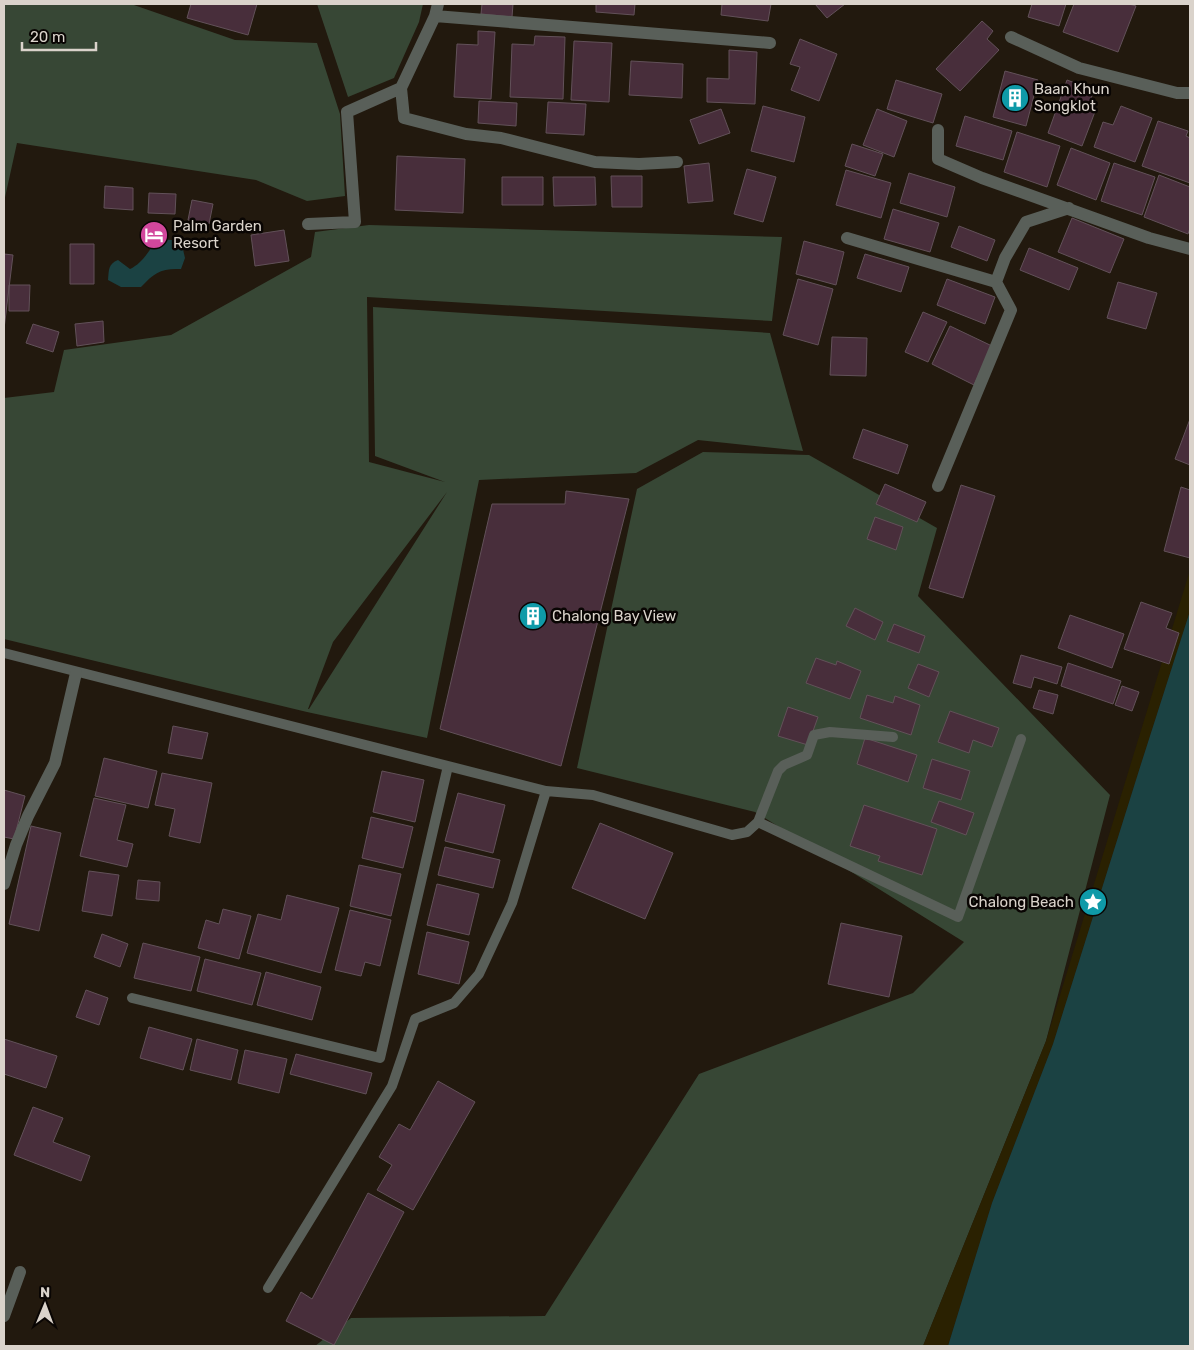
<svg xmlns="http://www.w3.org/2000/svg" width="1194" height="1350" viewBox="0 0 1194 1350" font-family="Rubik,sans-serif">
<rect width="100%" height="100%" fill="#22190e"/>
<path fill="#374735" fill-rule="evenodd" d="M4,4H131L235,40L317,43L340,114L345,196L307,201L256,180L17,143L4,202Z
M317,4H423L419,22L394,78L348,97Z
M369,225L782,237L772,321L367,297L369,462L445,482L375,456L373,307L770,333L803,451L698,440L636,473L479,480L427,738L307,712L4,639V398L54,392L64,350L171,335L311,257L315,232ZM447,492L309,709H308L333,642Z
M703,452L809,455L937,528L918,596L1110,795L1046,1041L923,1346H315L351,1318L545,1316L699,1074L913,993L964,942L755,812L577,768L637,489Z"/>
<path fill="#2a2101" d="M1190,570V611L1141,764L1053,1044L992,1203L948,1346H923L1046,1041Z"/>
<path fill="#1b4243" d="M158,239L172,240L182,245L185,258L181,269C161,268 154,273 141,287H121L108,280C109,270 108,264 118,260L130,269C143,263 149,250 158,239Z
M1190,611V1346H948L992,1203L1053,1044L1141,764Z"/>
<path fill="#482e3b" stroke="#625159" d="M191,4H257L248,35L187,18Z
M482,4H513L512,17L481,14Z
M596,4H635L634,15L596,12Z
M722,4H771L768,21L721,15Z
M815,4H845L827,18Z
M1032,4H1066L1059,26L1028,17Z
M1074,4H1129L1136,6L1118,52L1063,32Z
M982,21L993,31L987,39L999,50L960,91L936,69Z
M478,31L495,32L491,99L454,97L457,44L478,45Z
M535,36L565,37L563,99L510,97L512,44L534,45Z
M800,39L837,54L819,101L791,90L800,67L790,64Z
M574,41L612,43L609,102L571,100Z
M729,50L757,52L755,104L707,102V78L729,79Z
M631,61L683,64L682,98L629,95Z
M1005,71L1038,80L1026,126L993,117Z
M896,80L942,94L933,123L887,109Z
M1067,80L1094,90L1088,107L1096,109L1082,146L1048,133Z
M479,101L517,103L516,126L478,123Z
M548,102L586,104L584,135L546,133Z
M763,106L805,117L794,162L751,151Z
M1121,106L1152,118L1135,162L1094,147L1103,122L1113,125Z
M721,109L730,133L699,144L690,120Z
M877,109L907,121L894,157L863,145Z
M965,116L1012,131L1003,160L956,146Z
M1158,121L1188,131L1186,136L1190,138V183L1142,166Z
M1017,132L1060,146L1047,187L1004,172Z
M852,144L883,154L875,176L845,166Z
M1071,148L1110,163L1096,200L1057,185Z
M397,156L465,159L463,213L395,210Z
M709,163L713,201L688,203L684,166Z
M1114,163L1155,177L1142,215L1101,201Z
M747,169L776,177L763,222L734,214Z
M846,170L891,183L881,218L836,205Z
M909,173L955,187L947,217L900,203Z
M1159,175L1190,187V228L1188,234L1144,217Z
M611,176H642V207H612Z
M502,177H543V205H502Z
M553,177H595L596,205L554,206Z
M105,186L133,188V210L104,208Z
M149,193L176,194L175,214L148,213Z
M192,200L213,204L209,224L188,220Z
M893,209L939,223L930,252L884,239Z
M1072,218L1124,239L1110,273L1058,252Z
M959,226L995,240L987,261L951,247Z
M284,230L289,261L255,266L251,235Z
M804,241L844,252L836,285L796,274Z
M70,244H94V284H70Z
M1029,248L1078,268L1069,290L1020,270Z
M4,254L13,255L4,329Z
M865,254L909,267L901,292L857,278Z
M798,279L833,289L818,345L783,335Z
M947,279L995,297L985,324L937,305Z
M1118,282L1157,293L1146,329L1107,318Z
M9,285H30L29,311H9Z
M923,312L947,322L928,362L905,352Z
M103,321L104,342L77,346L75,324Z
M33,324L59,332L53,352L26,343Z
M950,326L992,346L974,385L932,364Z
M832,337L867,338L866,376L830,375Z
M1190,419V465L1175,459Z
M863,429L908,445L898,474L853,458Z
M885,484L926,502L917,522L876,504Z
M961,485L995,496L963,598L929,588Z
M1181,487L1190,490V558L1164,551Z
M566,491L629,499L561,766L440,729L492,504H565Z
M875,517L903,527L896,550L867,539Z
M1141,602L1172,613L1166,628L1179,633L1169,664L1124,649Z
M855,608L883,622L875,640L846,626Z
M1070,615L1124,634L1112,668L1058,648Z
M894,624L925,636L919,653L887,641Z
M1021,655L1062,667L1057,684L1034,677L1031,688L1013,683Z
M816,658L836,665L837,661L861,671L850,699L806,683Z
M1068,663L1121,681L1113,704L1061,686Z
M918,664L939,672L929,697L908,688Z
M1122,686L1139,692L1132,711L1115,705Z
M1039,690L1058,695L1053,714L1033,708Z
M867,695L893,703L895,696L920,705L911,735L860,718Z
M788,707L818,717L808,745L778,736Z
M950,711L999,728L992,747L973,740L969,753L938,742Z
M173,726L208,733L202,759L168,753Z
M865,738L917,755L908,782L857,764Z
M104,758L157,771L148,808L95,796Z
M932,759L970,771L961,800L923,788Z
M382,771L424,780L415,822L373,812Z
M162,773L212,783L200,843L169,836L175,809L155,805Z
M4,790L25,796L14,839L4,837Z
M458,793L505,805L493,853L445,841Z
M94,798L126,805L117,840L133,844L127,867L80,856Z
M939,801L974,813L966,835L931,822Z
M864,805L937,829L922,875L878,861L880,856L850,846Z
M371,817L413,827L403,868L362,858Z
M600,823L673,853L645,919L572,888Z
M31,826L61,833L39,931L9,924Z
M445,847L500,860L493,888L438,875Z
M359,865L401,874L391,916L350,906Z
M89,871L119,875L112,916L82,911Z
M138,880L160,882L159,901L136,899Z
M437,884L479,894L469,935L427,925Z
M287,895L339,908L321,973L247,953L258,914L281,920Z
M223,909L251,916L239,959L198,948L206,920L219,924Z
M350,910L391,920L380,966L365,962L361,976L335,970Z
M841,923L902,936L889,997L828,984Z
M427,932L469,942L459,984L418,974Z
M102,934L128,944L120,967L94,957Z
M143,943L200,957L191,991L134,978Z
M205,959L261,973L252,1005L197,991Z
M266,972L321,987L312,1020L257,1005Z
M86,990L108,998L99,1025L76,1017Z
M149,1027L192,1039L183,1070L140,1058Z
M4,1039L57,1056L46,1088L4,1074Z
M197,1039L238,1050L231,1080L190,1070Z
M245,1050L287,1059L279,1093L238,1083Z
M296,1054L372,1073L366,1094L290,1074Z
M438,1081L475,1102L413,1210L377,1190L392,1165L379,1157L399,1124L410,1130Z
M33,1107L63,1118L53,1142L90,1156L81,1181L14,1155Z
M368,1193L404,1212L334,1345L286,1321L301,1292L312,1299Z"/>
<g fill="none" stroke-linecap="round" stroke-linejoin="round">
<path stroke="#595f59" stroke-width="10" d="M4,653L546,791L593,795L732,835L747,832L758,822L778,771L784,765L807,755L814,735L830,732L893,737
M758,822L958,917L1021,739
M132,998L380,1058L448,766
M268,1288L392,1086L415,1019L454,1003L479,974L512,903L546,791"/>
<path stroke="#595f59" stroke-width="12" d="M435,16L770,43
M1011,37L1079,68L1177,93H1190
M401,88L404,118L466,134L501,138L595,162L639,164L677,162
M938,130V159L982,178L1149,238L1190,249
M308,224L355,222L347,112L401,88L435,16L438,4
M847,238L996,282L1005,258L1026,222L1069,208
M938,486L1011,310L996,282
M4,884L16,845L28,816L55,763L76,673
M4,1316L20,1272"/>
</g>
<defs>
<symbol id="building-disc" viewBox="-11 -11 22 22"><circle r="9.5" fill="#0f9aa8" stroke="#090503"/><path d="M-4-6H4V6H1V3H-1V6H-4ZM-2.5-4.3h1.7v1.8h-1.7ZM.8-4.3h1.7v1.8H.8ZM-2.5-1h1.7V.8h-1.7ZM.8-1h1.7V.8H.8Z" fill="#fff"/></symbol>
<symbol id="hotel-disc" viewBox="-11 -11 22 22"><circle r="9.5" fill="#d1479c" stroke="#090503"/><path d="M-6-4.5h1.5V1H6V5H4.5V3h-9V5H-6ZM-4 0a1.8 1.8 0 1 1 3.6 0ZM.5 0V-2.5h3Q6-2.5 6 0Z" fill="#fff"/></symbol>
<symbol id="sight-disc" viewBox="-11 -11 22 22"><circle r="9.5" fill="#0f9aa8" stroke="#090503"/><path d="M0-6L1.8-2.2L6-1.7L2.9 1.2L3.7 5.4L0 3.3L-3.7 5.4L-2.9 1.2L-6-1.7L-1.8-2.2Z" fill="#fff"/></symbol>
</defs>
<g fill-rule="evenodd">
<use href="#building-disc" x="999" y="82" width="32" height="32"/>
<use href="#hotel-disc" x="138" y="219" width="32" height="32"/>
<use href="#building-disc" x="517" y="600" width="32" height="32"/>
<use href="#sight-disc" x="1077" y="886" width="32" height="32"/>
</g>
<g text-anchor="middle" stroke-width="5" stroke-linejoin="round" paint-order="stroke">
<g font-size="15" fill="#dad3cb" stroke="#090503" text-anchor="start">
<text x="1034" y="94">Baan Khun<tspan x="1034" dy="17">Songklot</tspan></text>
<text x="173" y="231">Palm Garden<tspan x="173" dy="17">Resort</tspan></text>
<text x="552" y="621">Chalong Bay View</text>
<text x="1074" y="907" text-anchor="end">Chalong Beach</text>
</g>
</g>
<rect width="1194" height="1350" fill="none" stroke="#dad3cb" stroke-width="10"/>
<g transform="translate(45 1305) rotate(1)" stroke="#090503" stroke-width="4" paint-order="stroke">
<path d="M0-4L9 19L0 12L-9 19Z" fill="#dad3cb"/>
<text y="-8" font-size="14" font-weight="bold" text-anchor="middle" fill="#dad3cb">N</text>
</g>
<path d="M22 42v8h74v-8" fill="none" stroke="#dad3cb" stroke-width="2.5"/>
<text x="30" y="42" font-size="15" fill="#dad3cb" stroke="#090503" stroke-width="4" paint-order="stroke">20 m</text>
</svg>
